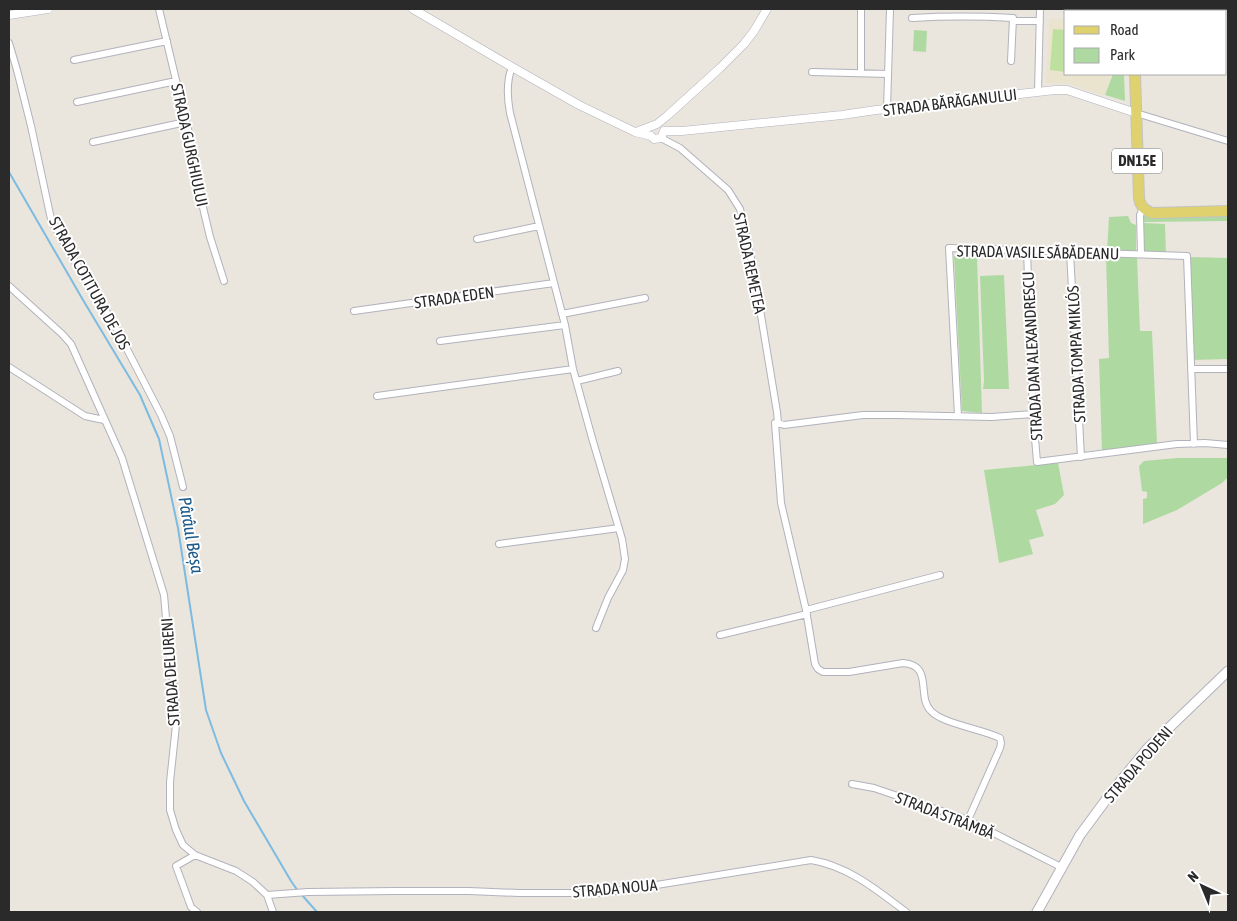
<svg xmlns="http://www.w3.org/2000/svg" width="1237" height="921" viewBox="0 0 1237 921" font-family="'Asap Condensed',sans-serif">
<rect width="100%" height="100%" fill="#eae6de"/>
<path fill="#eae4cf" d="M1049,19H1066V74H1112L1104,96L1070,84L1046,83Z"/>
<path fill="#aedaa1" d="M914,30L927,31L926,52L913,51Z
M1113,74H1124L1125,101L1105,95Z
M1228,215V221L1144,222V216Z
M1128,216L1131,223L1136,225V251H1107L1109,217Z
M1144,223L1165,224L1166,253L1143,252Z
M954,256H977L982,413L962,411Z
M1106,257H1137L1140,331H1152L1157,443L1102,451L1099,359L1109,358Z
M1188,257L1228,258V359L1192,360Z
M1004,275L1009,389H983L984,381L980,276Z
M1177,458H1228V477L1222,483L1177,510L1143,524V499L1147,498V492L1142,491L1139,466L1144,461Z
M1058,463L1064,495L1055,504L1036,510L1044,536L1029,540L1033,554L999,563L984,470Z"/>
<path fill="#bde09e" d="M1053,29L1066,30V72L1050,70Z"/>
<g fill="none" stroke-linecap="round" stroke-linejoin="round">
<path stroke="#7dbbe0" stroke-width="2" d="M9,172L83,300L140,395L159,439L178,528L206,710L221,753L244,801L291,881L298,891
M301,894L317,912"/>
<defs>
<path id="minor" d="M159,9L186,122L194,151L196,177L205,216L210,237L224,281
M912,18C946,16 979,16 1013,18L1011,61
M1013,21H1040
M9,43L17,70L31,126L51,219L66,247L114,324L161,415L170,436L183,487
M74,60L167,41
M512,67C506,82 507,97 510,113L565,325L573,369L592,438L622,539L625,559L623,570L608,598L596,628
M812,72L888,74
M861,73V9
M1038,92L1040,9
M77,102L176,81
M887,109L890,9
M1136,113L1228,141
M661,138L680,148L728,190L740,209L753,267L777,412L778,423
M93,142L186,122
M477,239L539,226
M1027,251L1033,414L1037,462L1177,444L1205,443L1228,445
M1070,252L1081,457
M1141,254L1140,215L1143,208
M9,286L62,334L71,344L122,458L164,595L169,652L175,695L176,725L170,782V810L176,830L183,845L195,855L236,871L253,882L267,895L273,912
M354,311L554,283
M562,314L645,298
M440,341L565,325
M9,367L85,416L104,420
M1191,369H1228
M577,381L618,371
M377,396L573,369
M958,416L949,248L1187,256L1194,444
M778,423H775L781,503L806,610L815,664L818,669L823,672H849L903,663C934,665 916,696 931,711C943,724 982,729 1000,738L1001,743L1000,748L968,820
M778,423L784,425L863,415H898L992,417L1033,414
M499,544L619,528
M806,610L940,575
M720,635L807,614
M852,784L874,788L968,820L1061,867
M195,855L176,866L191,907L197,912
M267,895L308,892L395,891H469L519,893H598L638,888L811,860C848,866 877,890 906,912"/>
<path id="tertiary" d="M413,9L512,67L579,105L635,132L651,136L654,139L661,138L664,131
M9,15L48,9
M664,131H682L842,115L876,110L1055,90H1067L1136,113
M636,132L657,124L667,116L720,68L744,44L754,31L767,9"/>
<path id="secondary" d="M1037,912L1080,835L1114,789L1147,749L1228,671"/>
<path id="primary" d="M1131,9V11
M1135,74L1139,198C1140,206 1144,210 1152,213L1228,211"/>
</defs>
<use href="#minor" stroke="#b1b2bc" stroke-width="8"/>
<use href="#tertiary" stroke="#b1b2bc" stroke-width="9"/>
<use href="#secondary" stroke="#b1b2bc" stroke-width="11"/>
<use href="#primary" stroke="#c3c3c3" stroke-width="12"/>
<use href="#minor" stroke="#fff" stroke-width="6"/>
<use href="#tertiary" stroke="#fff" stroke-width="8"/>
<use href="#secondary" stroke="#fff" stroke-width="9"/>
<use href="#primary" stroke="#dfd16e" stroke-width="10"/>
</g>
<g text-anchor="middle" stroke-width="4" stroke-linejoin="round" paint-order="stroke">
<rect fill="#fff" stroke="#6a6a6a" stroke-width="1" x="1112" y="148.5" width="50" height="25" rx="4"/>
<g font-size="15" font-weight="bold" fill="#2a2a2a">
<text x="1137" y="166">DN15E</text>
</g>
<g font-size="16" fill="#2a2a2a" stroke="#fff">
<text transform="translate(950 102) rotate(-7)" y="6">STRADA BĂRĂGANULUI</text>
<text transform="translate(190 145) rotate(78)" y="6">STRADA GURGHIULUI</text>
<text transform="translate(1038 252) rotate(1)" y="6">STRADA VASILE SĂBĂDEANU</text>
<text transform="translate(750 263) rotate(78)" y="6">STRADA REMETEA</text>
<text transform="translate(90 283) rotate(61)" y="6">STRADA COTITURA DE JOS</text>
<text transform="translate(454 297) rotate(-8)" y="6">STRADA EDEN</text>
<text transform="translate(1076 354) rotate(-93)" y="6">STRADA TOMPA MIKLÓS</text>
<text transform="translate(1032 356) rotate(-93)" y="6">STRADA DAN ALEXANDRESCU</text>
<text transform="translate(170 672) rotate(-94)" y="6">STRADA DELURENI</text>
<text transform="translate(1138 764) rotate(-49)" y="6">STRADA PODENI</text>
<text transform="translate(945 815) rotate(21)" y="6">STRADA STRÂMBĂ</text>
<text transform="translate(615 888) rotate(-5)" y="6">STRADA NOUA</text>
</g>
<g font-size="18" font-style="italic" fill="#1e5a8a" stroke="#fff">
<text transform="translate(191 535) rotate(80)" y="6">Pârâul Beșa</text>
</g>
</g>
<rect width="1237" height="921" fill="none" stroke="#2a2a2a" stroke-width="20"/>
<rect x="1064" y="10" width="162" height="65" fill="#ffffff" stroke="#aaaaaa"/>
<rect x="1074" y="26" width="25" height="8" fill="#dfd16e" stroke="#aaaaaa"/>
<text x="1110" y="35" font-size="15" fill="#2a2a2a">Road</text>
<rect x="1074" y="48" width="25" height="15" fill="#aedaa1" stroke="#aaaaaa"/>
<text x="1110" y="60" font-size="15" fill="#2a2a2a">Park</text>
<g transform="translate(1202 886) rotate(316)" stroke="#ffffff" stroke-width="4" paint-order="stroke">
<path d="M0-4L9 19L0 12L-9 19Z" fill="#2a2a2a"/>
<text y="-8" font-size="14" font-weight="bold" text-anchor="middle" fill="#2a2a2a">N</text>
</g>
</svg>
